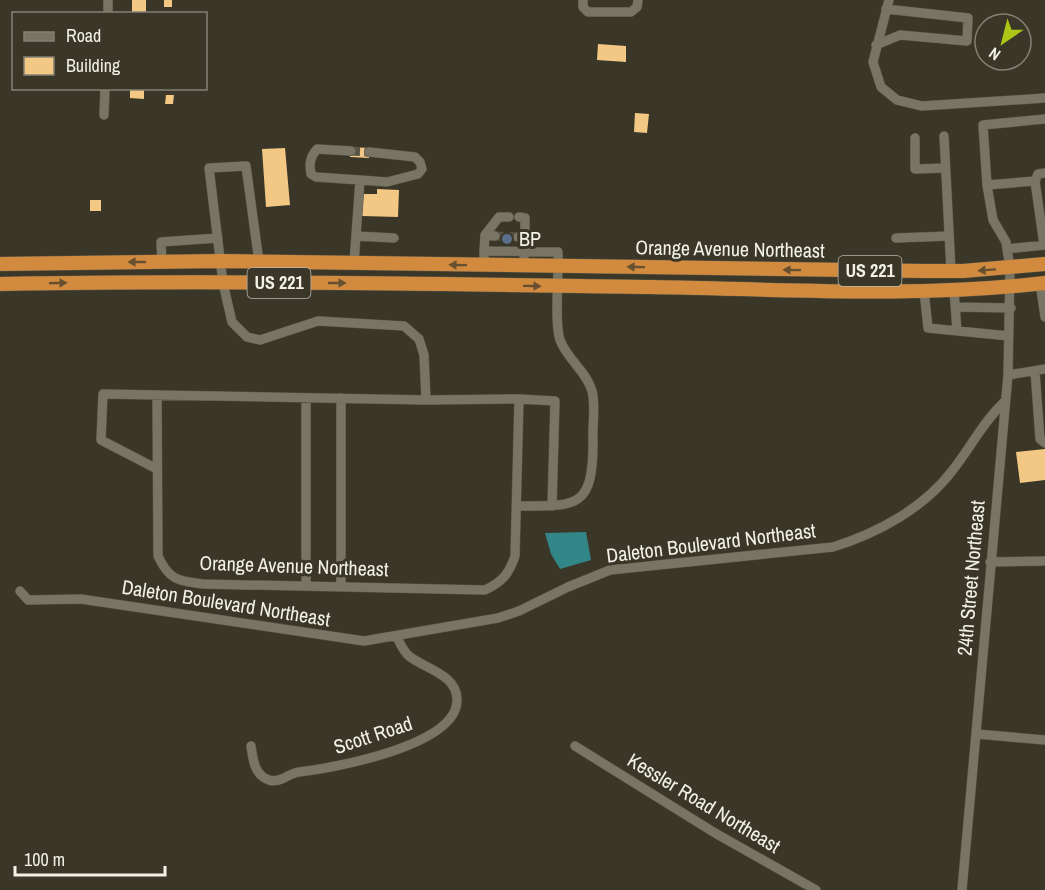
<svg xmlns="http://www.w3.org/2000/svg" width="1045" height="890" viewBox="0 0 1045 890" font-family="'Archivo Narrow',sans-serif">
<rect width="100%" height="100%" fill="#3a3728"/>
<path fill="#338688" d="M586,532L591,560L560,569L551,554L545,533Z"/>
<path fill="#f3c784" d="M132,0H146V14H132Z
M164,0H172V7H164Z
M598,44L626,46V62L597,60Z
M130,88H144V99L130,98Z
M166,95H174L173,104H165Z
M635,113L649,114L647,133L634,132Z
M351,147L370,148L369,158L350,157Z
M285,148L290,205L266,207L262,149Z
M377,189L399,190L398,217L362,216L363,194H377Z
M90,200H101V211H90Z
M1045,449V480L1020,483L1016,452Z"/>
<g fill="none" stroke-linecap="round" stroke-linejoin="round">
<path stroke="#565345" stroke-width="9" stroke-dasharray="9 4.5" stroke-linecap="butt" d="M351,151L369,152
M495,236L518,237"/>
<defs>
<path id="minor" d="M583,0V7L588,12H631L637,7L638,0
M889,0L873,62L881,87L897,100L922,106L1045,98
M108,14V0
M876,45L900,35L967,41L968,18L886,9
M104,115L105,88
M944,136L951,271
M915,138V169L945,168
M351,151L317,149C310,157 309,164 311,174L316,177L360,180L354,263
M360,180L387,182L418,174L422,169L420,162L415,157L369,152
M987,185L1035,181
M519,217L525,218V237
M485,235L499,217H509
M356,236L394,238
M518,237H525L524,257
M896,238L949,236
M1044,245L1035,181L1038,174L1045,173
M1007,249L1045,245
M484,251L485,235L495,236
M162,262L161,242L218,238
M484,265V251L558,252C559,274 554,322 560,340C567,359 587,372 592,391C596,406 592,427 593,442C593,509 577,506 517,506
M1040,283L1045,317
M954,290L957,331
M924,291L928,328L1009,336
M955,307L1011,308
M1035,371L1040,439L1045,443
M1008,375L1045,369
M157,395L158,556C169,580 178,581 203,584L485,590C502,582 509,574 515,556L519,399L426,400
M306,398V586
M519,399L555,401L552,506
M157,469L101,440L103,394L426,400L424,355L419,339L404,326L318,321L260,340L247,337L232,322L223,283L209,168L246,166L259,262
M990,562L1045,561
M341,587V398
M20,591L28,600L81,599L364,641L498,618L519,611L568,587L610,570L833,547C878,533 924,508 952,471C971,447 983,422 1005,401
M977,734L1045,740
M251,746C253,759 254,775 269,780C279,784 289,773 299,772C333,768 457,746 457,700C457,674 425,669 409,656C403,651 400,643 397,637
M575,746L715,833L816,890
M962,890L1008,375L1010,268L1006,242L993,220L987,185L983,125L1045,119"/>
<path id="highway" d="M0,264L221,261L924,271H963L1045,264
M0,284C217,280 434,284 651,287C782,289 915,298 1045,283"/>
</defs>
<use href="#minor" stroke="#585548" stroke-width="10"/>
<use href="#highway" stroke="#585548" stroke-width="15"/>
<use href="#minor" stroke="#797564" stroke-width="9"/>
<use href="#highway" stroke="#d18a3e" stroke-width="14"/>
</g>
<defs><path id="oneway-solid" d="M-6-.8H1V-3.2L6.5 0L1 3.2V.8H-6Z" transform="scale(1.5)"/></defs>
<g fill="#67502f">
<use href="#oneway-solid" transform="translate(137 262) rotate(180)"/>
<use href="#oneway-solid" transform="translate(458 265) rotate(-179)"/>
<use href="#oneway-solid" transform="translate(636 267) rotate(-179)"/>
<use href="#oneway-solid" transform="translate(792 270) rotate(-179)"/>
<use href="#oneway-solid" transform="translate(987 270) rotate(176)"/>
<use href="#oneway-solid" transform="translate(58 283) rotate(-1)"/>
<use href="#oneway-solid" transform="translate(337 283)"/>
<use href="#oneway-solid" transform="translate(532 286) rotate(1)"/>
</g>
<circle fill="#5c6f8a" stroke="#3a3728" stroke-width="2" cx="507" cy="239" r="6"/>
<g text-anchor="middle" stroke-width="6" stroke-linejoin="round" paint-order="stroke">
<g fill="#3a3728" stroke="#bcb8ae" stroke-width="1.5">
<rect x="838.5" y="256" width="63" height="30" rx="4.5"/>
<rect x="247.5" y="268" width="63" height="30" rx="4.5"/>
</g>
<g font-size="18" font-weight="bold" fill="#f3f0e7">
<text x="870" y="277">US 221</text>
<text x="279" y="289">US 221</text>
</g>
<g font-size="20" fill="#f3f0e7" stroke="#3a3728" text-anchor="start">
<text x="519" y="246">BP</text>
</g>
<g font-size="20" fill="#f3f0e7" stroke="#3a3728">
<text transform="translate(730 249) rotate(1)" y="7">Orange Avenue Northeast</text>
<text transform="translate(711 543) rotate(-7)" y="7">Daleton Boulevard Northeast</text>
<text transform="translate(294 566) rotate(2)" y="7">Orange Avenue Northeast</text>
<text transform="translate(971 578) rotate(-85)" y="7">24th Street Northeast</text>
<text transform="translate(226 603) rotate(9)" y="7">Daleton Boulevard Northeast</text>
<text transform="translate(373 735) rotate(-18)" y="7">Scott Road</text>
<text transform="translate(704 803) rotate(31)" y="7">Kessler Road Northeast</text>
</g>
</g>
<rect x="12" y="12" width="195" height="78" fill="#3a3728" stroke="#848174" stroke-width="1.5"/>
<rect x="24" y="32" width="30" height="9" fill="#797564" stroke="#848174" stroke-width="1.5"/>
<text x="66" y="42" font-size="18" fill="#f3f0e7">Road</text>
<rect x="24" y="57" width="30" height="18" fill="#f3c784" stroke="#848174" stroke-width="1.5"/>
<text x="66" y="72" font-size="18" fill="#f3f0e7">Building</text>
<g transform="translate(1003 42) rotate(215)"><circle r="28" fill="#3a3728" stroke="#848174" stroke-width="1.5"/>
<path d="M0-4.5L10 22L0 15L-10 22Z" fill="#abc615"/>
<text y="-9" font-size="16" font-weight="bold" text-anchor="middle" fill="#f3f0e7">N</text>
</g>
<path d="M15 866v9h150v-9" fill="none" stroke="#f3f0e7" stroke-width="3"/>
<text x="24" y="866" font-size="18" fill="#f3f0e7" stroke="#3a3728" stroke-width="4.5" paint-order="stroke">100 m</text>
</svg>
